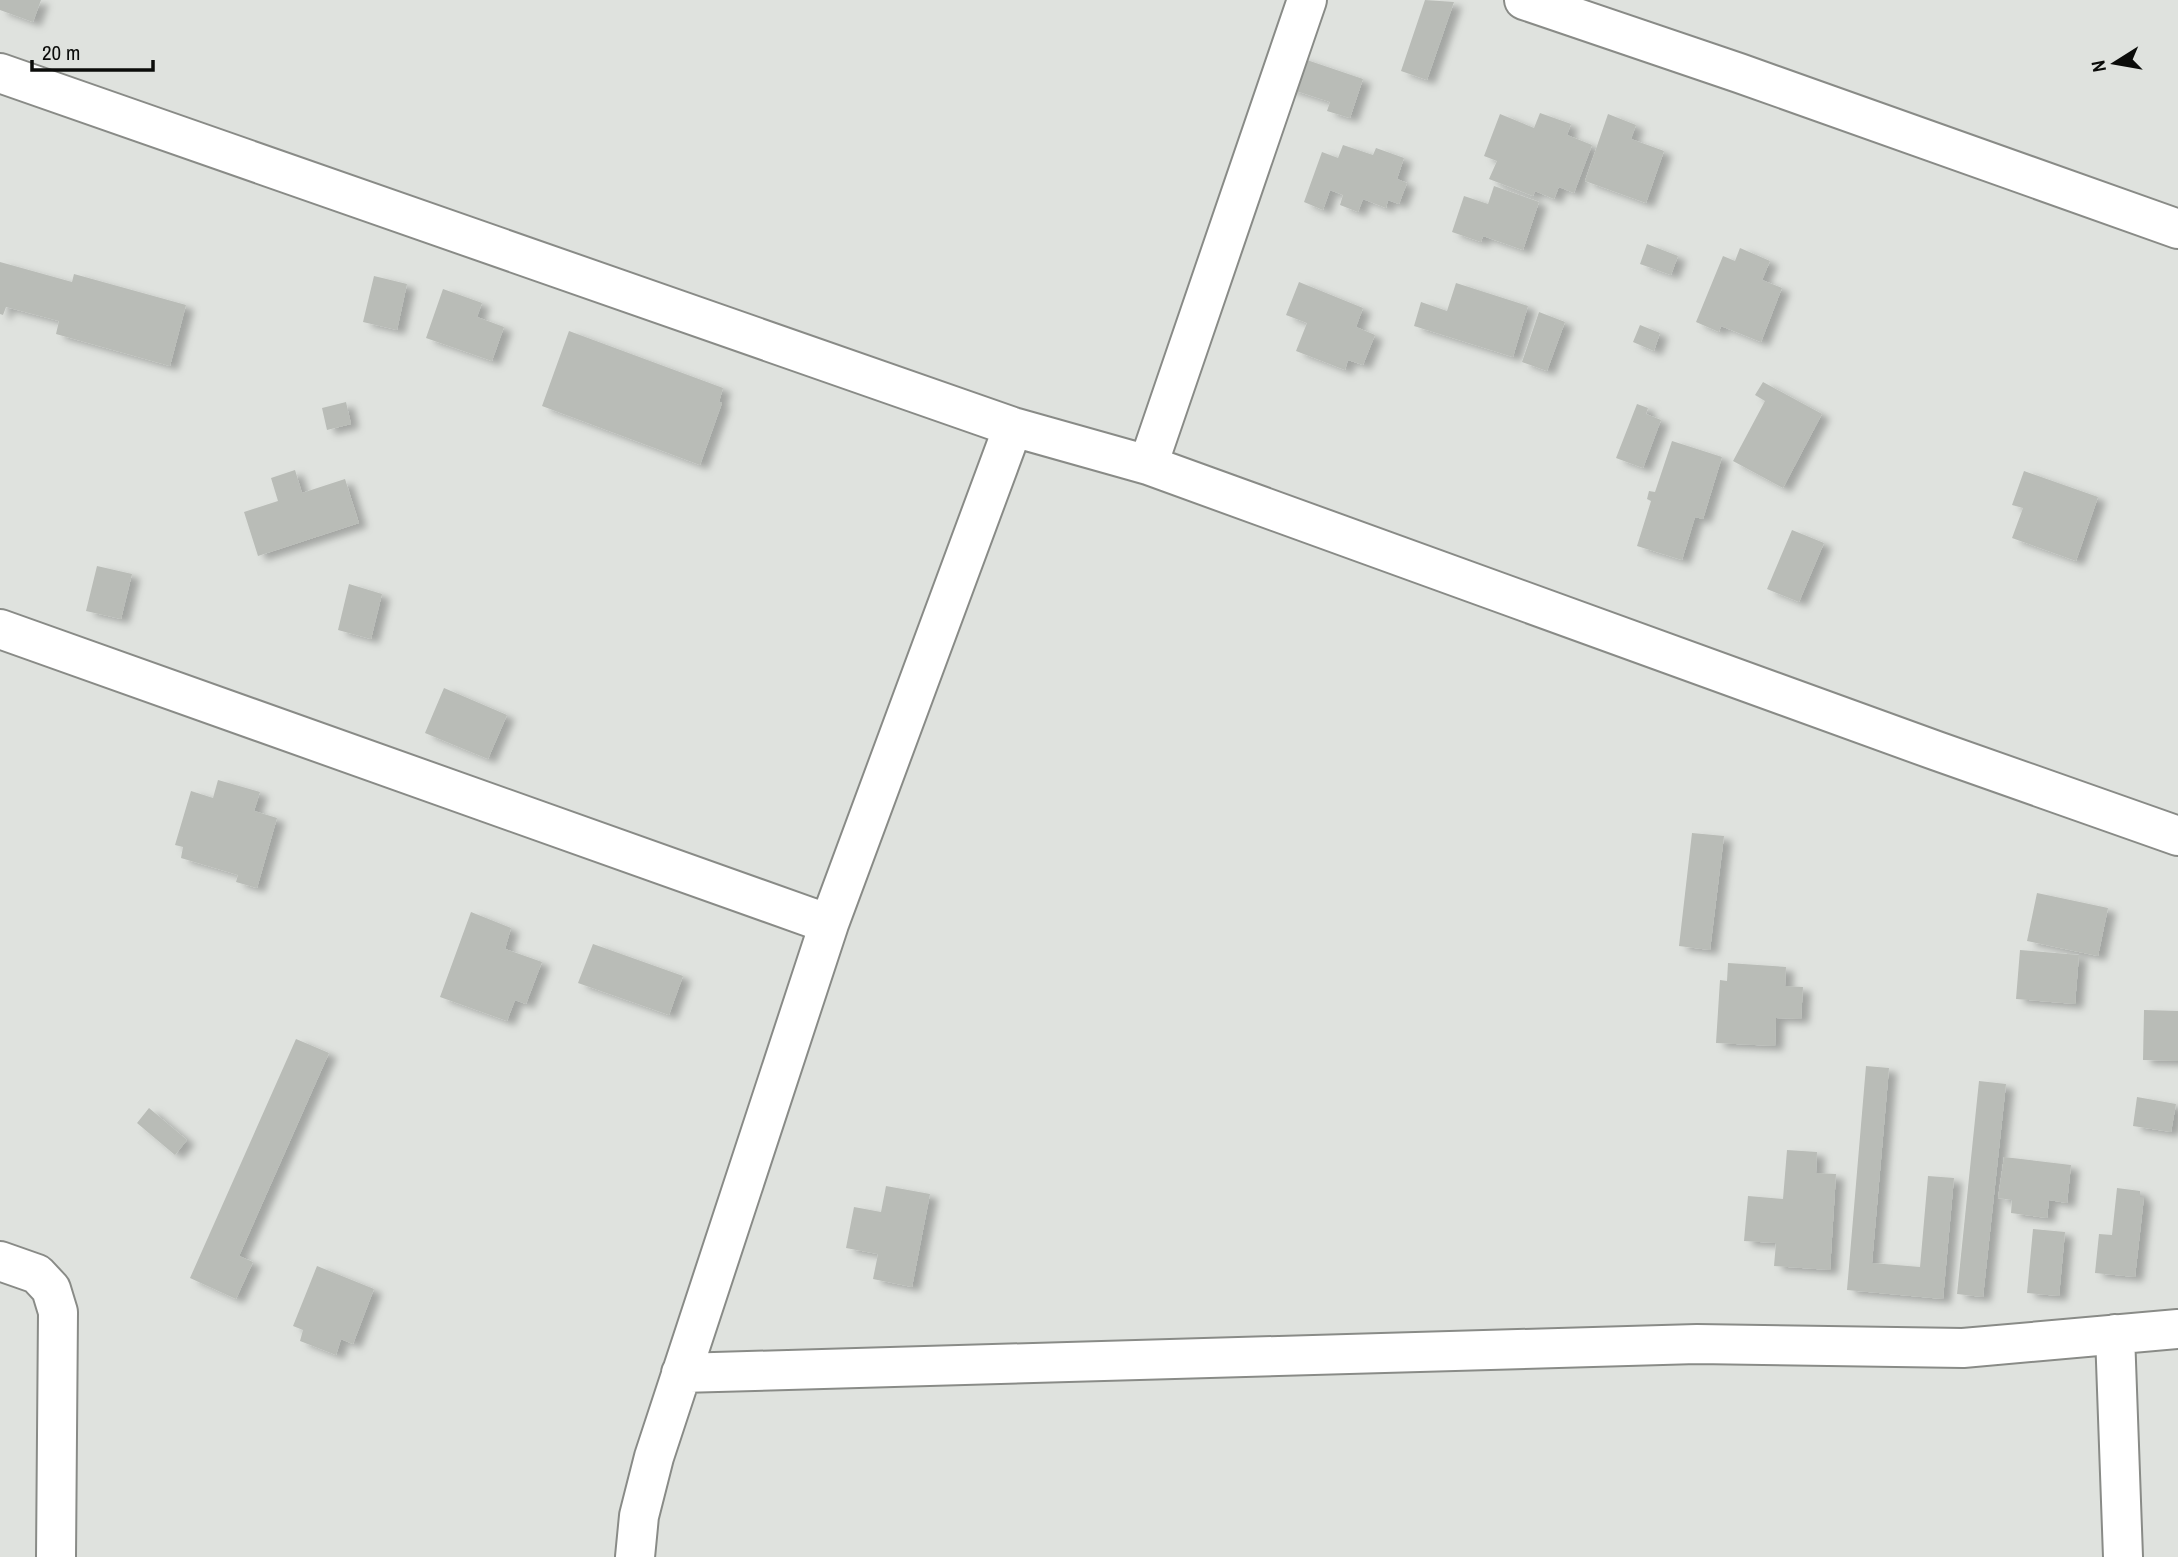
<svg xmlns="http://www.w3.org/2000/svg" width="2178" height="1557" viewBox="0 0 2178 1557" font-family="'Archivo Narrow',sans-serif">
<defs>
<filter id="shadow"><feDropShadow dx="8" dy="4.5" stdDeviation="3.5" flood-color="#0004"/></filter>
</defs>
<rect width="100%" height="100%" fill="#dfe2de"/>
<path fill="#b9bcb7" filter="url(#shadow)" d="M0,0H41L33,22L0,10Z
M1425,0L1454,2L1427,80L1401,71Z
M1298,57L1363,79L1350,118L1327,111L1330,102L1287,88Z
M1540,113L1571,124L1567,135L1592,145L1574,193L1559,187L1554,199L1535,191L1533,196L1489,179L1497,161L1484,156L1500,114L1534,128Z
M1608,114L1636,125L1631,139L1664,151L1646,203L1585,181Z
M1343,145L1373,155L1376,148L1404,158L1397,179L1407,183L1399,204L1388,200L1386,208L1363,199L1358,212L1340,205L1343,195L1330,190L1323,210L1304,202L1322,152L1338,158Z
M1494,186L1539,202L1523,250L1483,236L1481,242L1452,232L1464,196L1488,204Z
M1647,244L1678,256L1671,275L1640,264Z
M1740,248L1770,261L1762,280L1782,288L1761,342L1721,326L1719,332L1696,322L1723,256L1735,261Z
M0,262L72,282L74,274L186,305L170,366L56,334L59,321L6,307L3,315L0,314Z
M374,276L407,284L397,330L363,322Z
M1299,282L1363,308L1356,327L1375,335L1363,365L1348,360L1345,370L1296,351L1307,323L1286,315Z
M1456,283L1528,306L1513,357L1414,326L1421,302L1447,311Z
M443,289L482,303L477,317L504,327L492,361L426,338Z
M1539,312L1565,322L1547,371L1522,362Z
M1640,325L1660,333L1654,351L1633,342Z
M569,331L723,388L719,402L722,403L700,465L542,406Z
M1763,382L1822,414L1783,488L1733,461L1765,401L1755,395Z
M346,402L351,424L327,430L322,408Z
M1637,404L1648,408L1646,414L1661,420L1643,468L1616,458Z
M1672,441L1722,457L1703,519L1695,517L1682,560L1637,546L1651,501L1647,499L1649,491L1655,492Z
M295,470L302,493L345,479L359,523L258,556L244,512L278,501L271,478Z
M2024,471L2098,497L2076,561L2012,538L2023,508L2012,505Z
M1792,530L1824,543L1799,602L1767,589Z
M97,566L132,574L121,619L86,611Z
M349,584L382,594L371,639L338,630Z
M444,688L507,715L488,759L425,733Z
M218,780L260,792L254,811L277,818L257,888L236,882L238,875L181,858L183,847L175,845L191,791L213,798Z
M1692,833L1724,836L1710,950L1679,946Z
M2037,893L2108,908L2098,956L2027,941Z
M471,912L511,928L505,949L542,962L526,1004L515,1000L507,1021L440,997Z
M593,944L683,976L669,1015L578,983Z
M2020,950L2079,955L2075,1004L2016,999Z
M1728,963L1786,967L1785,986L1803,987L1801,1019L1776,1018L1775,1046L1716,1043L1720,980L1727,981Z
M2144,1010L2178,1011V1061L2143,1060Z
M296,1039L329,1053L239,1256L253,1262L236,1299L190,1278Z
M1866,1066L1889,1068L1872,1263L1920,1267L1928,1176L1954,1178L1943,1299L1847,1290Z
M1979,1081L2006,1084L1983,1297L1957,1294Z
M2137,1097L2176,1104L2171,1132L2133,1126Z
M149,1108L187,1140L175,1155L137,1123Z
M1787,1150L1817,1152L1816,1173L1836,1174L1830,1270L1774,1266L1776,1243L1744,1241L1748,1196L1783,1199Z
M2004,1157L2071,1165L2067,1203L2049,1200L2047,1218L2011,1213L2012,1200L1998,1198Z
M886,1186L930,1194L912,1287L873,1279L878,1254L846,1248L854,1207L881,1212Z
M2117,1188L2140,1191V1197H2144L2135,1277L2095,1273L2099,1234L2112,1235Z
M2033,1229L2065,1232L2059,1296L2027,1293Z
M317,1266L374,1289L353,1344L341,1339L336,1355L300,1341L303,1330L293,1326Z"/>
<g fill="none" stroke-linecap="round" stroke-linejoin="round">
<defs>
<path id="street" d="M1524,0L1739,73L2178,229
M0,73L1013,427L1148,465L1937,751L2178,836
M1148,465L1307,0
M0,629L829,924
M0,1261L37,1274L51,1289L58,1312L56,1557
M2115,1334L2123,1557
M681,1373L1697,1344L1963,1348L2178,1329
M635,1557L639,1516L654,1457L829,924L1013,427"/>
</defs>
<use href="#street" stroke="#898b87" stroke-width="42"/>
<use href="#street" stroke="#fff" stroke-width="38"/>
</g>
<g transform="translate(2115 63) rotate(259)" stroke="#dfe2de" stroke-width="5" paint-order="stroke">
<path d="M0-5L12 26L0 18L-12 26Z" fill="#0b0c0a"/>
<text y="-10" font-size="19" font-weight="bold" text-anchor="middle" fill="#0b0c0a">N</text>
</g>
<path d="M32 60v10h121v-10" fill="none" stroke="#0b0c0a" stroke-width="3.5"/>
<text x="42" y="60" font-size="21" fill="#0b0c0a" stroke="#dfe2de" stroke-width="5" paint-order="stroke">20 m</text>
</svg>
